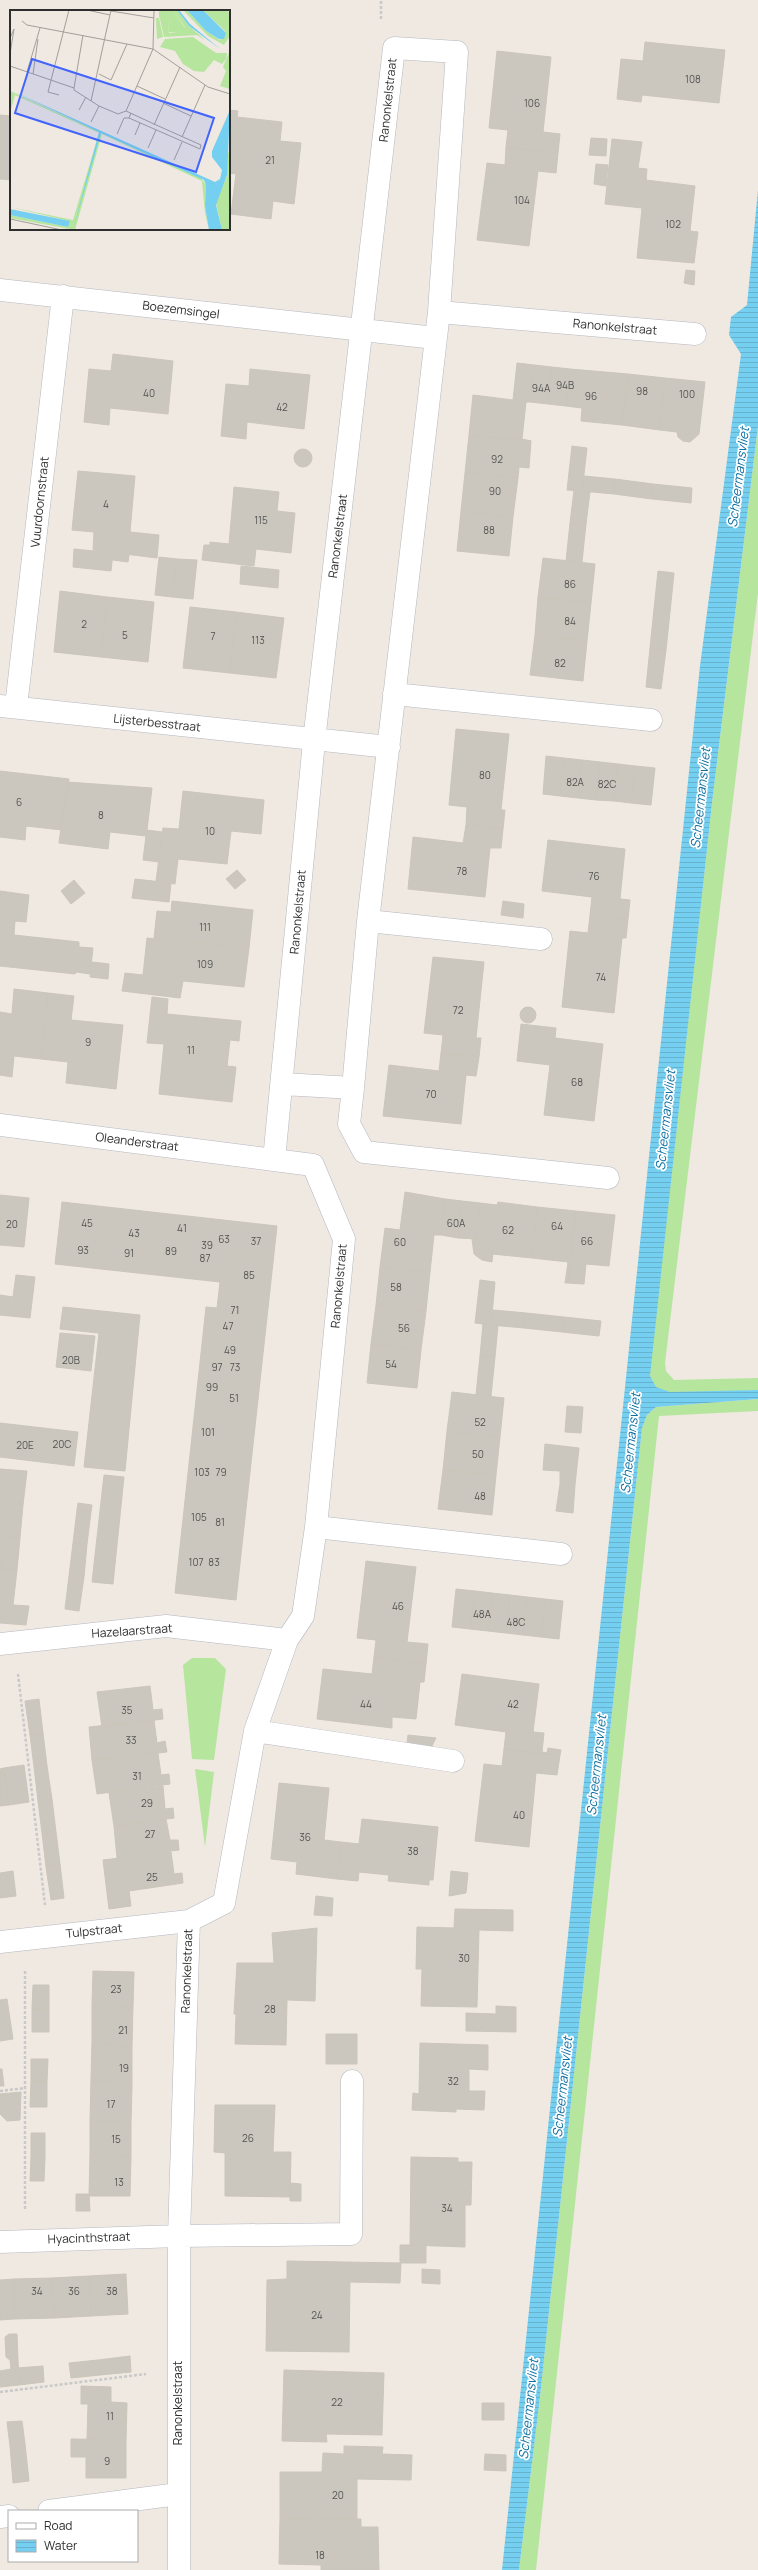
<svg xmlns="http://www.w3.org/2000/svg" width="758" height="2570" viewBox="0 0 758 2570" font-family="Manrope,sans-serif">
<defs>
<pattern id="water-rules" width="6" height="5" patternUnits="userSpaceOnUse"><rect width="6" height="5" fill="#75cff0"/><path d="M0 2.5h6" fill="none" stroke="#66b2ce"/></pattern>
</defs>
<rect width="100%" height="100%" fill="#efe9e1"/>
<path fill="#b6e59e" d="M758,426V593L665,1363L666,1371L674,1380L758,1378V1390C734,1391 675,1400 656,1387C650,1383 650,1377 650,1370L712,803Z
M758,1399V1411L659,1416L536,2570H519L540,2397L642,1428L647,1415L656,1407Z
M192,1658H215L226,1669L214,1760L192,1759L183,1665Z
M195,1769L214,1772L205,1847Z"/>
<path fill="url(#water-rules)" d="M758,190V426L712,803L650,1376L656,1387L670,1392L758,1390V1399L656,1407L647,1415L642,1428L540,2397L519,2570H502L700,666L741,354L729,335L731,317L747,305Z"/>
<path fill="#cbc7bf" stroke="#cbc5ba" d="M645,42L725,50L719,103L642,95L641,102L617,99L621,59L643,61Z
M497,51L551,57L543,132L560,134L558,153L506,147L508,130L489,128Z
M229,110L238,111L237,117L282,122L280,141L301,143L294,204L273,201L271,219L231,214L236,174L229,173Z
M0,115L11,116V180L0,179Z
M591,138L607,139L606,156L589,155Z
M612,139L642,142L638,168L647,169L646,180L695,186L690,231L698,232L694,263L637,258L642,208L605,204Z
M506,147L558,153L556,173L538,171L529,246L477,240L487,163L505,165Z
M596,164L608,165L606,186L594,184Z
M686,270L695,271L694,285L684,283Z
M113,354L173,361L168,414L110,408L109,425L84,422L89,369L111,371Z
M517,363L534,365L530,402H526L522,439L531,441L469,435L473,395L513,400Z
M534,365L552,367L548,404L530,402Z
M552,367L570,369L566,406L548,404Z
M250,369L310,375L304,429L247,422L246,439L221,436L226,384L249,386Z
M570,369L628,374L622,425L581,421L582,408L566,406Z
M628,374L665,378L660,430L622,425Z
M665,378L705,382L699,434L690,442L683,441L678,437L677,432L660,430Z
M469,435L531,441L529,468L519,467L518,478L465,473Z
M572,446L587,448L582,491L567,490Z
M294 458a9 9 0 1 1 18 0a9 9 0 1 1-18 0Z
M78,471L135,476L130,532L159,535L157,558L93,550L94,532L72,530Z
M465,473L518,478L513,517L461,511Z
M584,476L615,479L614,494L582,491Z
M615,479L653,484L652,499L614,494Z
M653,484L692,488L691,503L652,499Z
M234,487L279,492L277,511L295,513L291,553L256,549L254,566L202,560L204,545H210V542L229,544Z
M574,490L590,492L586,524L570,523Z
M461,511L513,517L509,556L457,551Z
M570,523L586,524L582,562L566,561Z
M74,549L113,553L111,571L73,567Z
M113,553L129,555L128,562L113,560Z
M159,557L177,559L172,597L155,595Z
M543,558L595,564L591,603L538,597Z
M177,559L197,560L193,599L172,597Z
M241,566L279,570L278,588L240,584Z
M658,571L674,573L670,612L654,609Z
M60,591L107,597L101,657L54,652Z
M107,597L154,602L148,662L101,657Z
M538,597L591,603L587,641L535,635Z
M190,607L236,612L230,673L183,668Z
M654,609L670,612L666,650L650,648Z
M236,612L284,618L276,678L230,673Z
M535,635L587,641L583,681L530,675Z
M650,648L666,650L661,689L646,687Z
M456,729L509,734L501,810H505L503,829L466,825L467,807L449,805Z
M546,756L564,758L560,796L543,794Z
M564,758L582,760L578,798L560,796Z
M582,760L600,762L596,800L578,798Z
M600,762L618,764L614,801L596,800Z
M618,764L635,766L631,803L614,801Z
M635,766L655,768L651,805L631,803Z
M0,771L69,779L62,830L26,826L25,840L0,837Z
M67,782L152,788L147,830L162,832L159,862L143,860L146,836L110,832L108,849L59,843Z
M183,791L264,800L261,834L231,831L227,864L178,859L175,884L156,881L163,828L179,829Z
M466,825L503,829L501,848H490L485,897L408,889L413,837L463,843Z
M548,840L625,849L620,899L630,900L628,919L590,915L592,897L542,891Z
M237,870L246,880L235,889L226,879Z
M135,879L171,883L169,902L132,898Z
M74,880L85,893L71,904L61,891Z
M0,891L29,895L26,922L15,921L14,935L79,942V947L93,948L90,974L76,972L75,974L0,966Z
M172,901L253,910L249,948L154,938L157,911L171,912Z
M503,901L524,904L523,918L501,915Z
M590,915L628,919L626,938H622L614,1013L562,1007L570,931L588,933Z
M147,938L249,948L244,987L183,981L180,998L122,991L125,973L143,975Z
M433,957L484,962L476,1038H481L479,1057L441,1053L443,1035L424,1033Z
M92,962L109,964L108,979L90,977Z
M14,989L48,993L41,1059L14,1056L12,1077L0,1075V1012L12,1014Z
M48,993L74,996L71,1020L123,1025L116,1089L66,1083L68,1062L41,1059Z
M152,997L168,999L167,1014L241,1021L239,1041L230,1040L227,1066L236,1067L232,1102L159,1094L164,1044L147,1043Z
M520 1015a8 8 0 1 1 16 0a8 8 0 1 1-16 0Z
M521,1024L556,1028L555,1038L603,1044L594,1121L544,1115L550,1065L517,1061Z
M441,1053L479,1057L476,1076L466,1075L461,1124L383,1116L389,1065L439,1071Z
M405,1192L445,1199L441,1235H434L430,1272L380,1267L385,1228L400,1230Z
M0,1195L29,1198L24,1247L0,1245Z
M445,1199L462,1201L458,1238L441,1235Z
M462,1201L480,1203L476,1239L458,1238Z
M62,1202L277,1226L236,1600L175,1593L206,1307L217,1308L220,1282L55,1264Z
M498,1202L537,1207L532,1258L492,1254L494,1241L476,1239L480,1203L497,1205Z
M537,1207L576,1211L568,1283H565L568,1262L532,1258Z
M576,1211L615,1215L609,1266L586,1264L584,1284L568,1283Z
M472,1239L494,1241L492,1262L482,1260L474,1254Z
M380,1267L430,1272L426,1311L376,1305Z
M16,1275L35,1277L30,1318L0,1315V1295L13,1297Z
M480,1280L495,1282L491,1325L475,1323Z
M376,1305L426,1311L421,1350L371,1344Z
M63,1307L140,1315L125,1471L84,1467L99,1333L60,1329Z
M493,1310L526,1313L524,1328L491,1325Z
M526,1313L564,1317L562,1332L524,1328Z
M564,1317L601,1321L599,1336L562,1332Z
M483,1324L498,1325L495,1357L480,1356Z
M60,1333L95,1336L91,1371L56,1367Z
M371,1344L421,1350L417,1388L367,1383Z
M480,1356L495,1357L491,1396L476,1395Z
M452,1392L504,1398L500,1437L447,1431Z
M567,1406L583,1407L581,1433L565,1432Z
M0,1423L78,1432L74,1466L0,1457Z
M447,1431L500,1437L496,1475L443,1470Z
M545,1444L579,1448L575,1485L560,1484V1471L543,1470Z
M0,1469L27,1471L23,1505L0,1503Z
M443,1470L496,1475L492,1515L438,1509Z
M104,1475L124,1477L113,1584L92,1582Z
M560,1484L575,1485L573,1513L556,1511Z
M0,1503L23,1505L20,1538L0,1536Z
M78,1503L92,1505L91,1512L77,1510Z
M77,1510L91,1512L87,1544L73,1543Z
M0,1536L20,1538L17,1570L0,1568Z
M73,1543L87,1544L84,1577L69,1576Z
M366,1561L416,1567L407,1642L428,1644L426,1664L374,1657L376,1640L357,1638Z
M0,1568L17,1570L13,1605L29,1606L26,1625L0,1623Z
M69,1576L84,1577L79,1611L65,1609Z
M456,1589L475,1591L470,1629L452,1627Z
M475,1591L492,1593L488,1631L470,1629Z
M492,1593L510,1595L506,1633L488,1631Z
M510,1595L527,1597L523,1635L506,1633Z
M527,1597L545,1599L541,1637L523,1635Z
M545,1599L563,1601L559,1639L541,1637Z
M374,1657L426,1664L424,1682H420L416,1719L392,1717V1728L317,1719L323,1669L372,1674Z
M462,1674L539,1684L533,1732L544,1733L542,1752L547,1753L548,1748L561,1750L560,1755L504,1749L506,1732L455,1725Z
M150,1686L153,1710L162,1709L163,1719L102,1727L97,1692Z
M39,1699L43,1733L30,1735L25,1701Z
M154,1720L157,1743L165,1741L167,1752L92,1760L89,1727Z
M43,1733L47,1766L34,1767L30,1735Z
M408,1735L436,1738L431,1748L406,1753Z
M504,1749L560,1755L557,1775L536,1773L529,1847L475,1841L484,1764L502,1766Z
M158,1753L161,1775L169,1774L170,1784L97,1794L92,1760Z
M24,1765L29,1802L9,1805L4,1768Z
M47,1766L52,1799L38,1801L34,1767Z
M4,1768L9,1805L0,1806V1769Z
M279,1783L329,1788L324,1840L341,1842L337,1879L296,1874L297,1862L271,1859Z
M163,1786L165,1809L173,1808L174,1818L114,1826L109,1793Z
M52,1799L56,1832L42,1833L38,1801Z
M166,1819L170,1840H178L179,1850L117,1858L114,1826Z
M362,1819L438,1827L433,1880H429V1885L388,1881L389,1875L359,1872L358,1881L337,1879L341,1842L359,1844Z
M56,1832L60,1864L46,1867L42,1833Z
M171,1852L174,1874L182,1873L183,1883L129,1891L131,1906L109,1909L103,1860Z
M60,1864L64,1898L51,1900L46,1867Z
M13,1871L16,1896L0,1898V1873Z
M451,1871L468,1873L466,1893L449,1896Z
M316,1896L333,1898L332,1916L314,1915Z
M455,1909L513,1910V1931L479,1930L477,2007L421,2006L422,1969H416L417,1927L454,1928Z
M317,1928L315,2001L287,2000L286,2045L235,2044L236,2014H234L237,1963H274L272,1933Z
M93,1971L134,1972L133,2006L92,2005Z
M33,1985H49V2008L32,2009Z
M7,1999L13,2039L0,2041V2000Z
M92,2005L133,2006L132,2047L92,2042Z
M496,2006L516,2007V2032L466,2031V2013L496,2014Z
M49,2008V2032H32V2009Z
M326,2034H357V2064H326Z
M92,2042L132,2047V2086L91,2079Z
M420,2043L488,2045V2070L469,2069V2091H485L484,2110L456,2109V2112L412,2110L413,2093L419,2094Z
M31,2059H48L47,2082L31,2081Z
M0,2069H2L4,2086H0Z
M91,2079L132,2086L131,2123L90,2121Z
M31,2081L47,2082V2107H30Z
M21,2092L20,2120L7,2121L0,2114V2094Z
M215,2105H275L273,2152H291L290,2197L225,2196V2153L214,2152Z
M90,2121L131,2123V2156L90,2154Z
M31,2133H45V2158L31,2157Z
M90,2154L131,2156L130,2196H89Z
M31,2157L45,2158L44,2181H30Z
M411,2157L458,2158V2162H472L471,2205H465V2247L410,2245Z
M290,2183L301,2184V2201H290Z
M76,2194H89L90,2211H76Z
M400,2245H426V2263H400Z
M287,2261L401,2263L400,2283L350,2282L349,2352L266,2351L267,2280L287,2279Z
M422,2269L440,2270V2284L422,2283Z
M126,2274L128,2314L91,2316L89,2276Z
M89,2276L91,2316L55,2318L52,2278Z
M52,2278L55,2318L14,2319V2279Z
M14,2279V2319L0,2320V2280Z
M9,2334H17L19,2385L0,2387V2371L11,2369L10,2360L6,2357L5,2337Z
M130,2356L131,2372L100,2375L98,2360Z
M98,2360L100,2375L71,2378L69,2363Z
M43,2366L44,2382L19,2385L18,2368Z
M284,2370L384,2373L382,2435L326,2434L327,2442L282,2441Z
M81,2386L111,2387V2402L127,2403L126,2440L87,2439L88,2404H81Z
M482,2403H504V2420H482Z
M22,2421L25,2444L10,2446L7,2422Z
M71,2439L126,2440V2478H86V2457H71Z
M25,2444L29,2481L13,2483L10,2446Z
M344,2446L383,2447L382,2454L412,2455L411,2480L357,2479V2519L280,2518V2472H322L323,2453L344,2454Z
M485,2454L506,2455V2471L484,2470Z
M280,2518L361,2519V2527H378L379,2570H321V2565L279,2564Z"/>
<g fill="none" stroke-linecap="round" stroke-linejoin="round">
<defs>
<path id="street" d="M0,290L435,338
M439,312L695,334
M394,694L651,720
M0,706L389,747
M16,707L63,296
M368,921L541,939
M353,1088L349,1124L364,1152L608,1178
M0,1125L274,1160
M316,1527L561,1554
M0,1644L166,1626L287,1640
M255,1731L453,1761
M0,1942L189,1921
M0,2242L179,2236L351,2234L352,2081
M49,2511L178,2494
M0,2517L9,2516
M179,2570V2236L189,1921L224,1903L255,1731L287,1640L303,1616L316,1527L344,1239L313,1165L274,1160L314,741L394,48L457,52L439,312L368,921L353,1088L283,1084"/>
</defs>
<use href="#street" stroke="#b4b7c1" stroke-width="23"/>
<path stroke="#c9c9c9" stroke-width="2.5" stroke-dasharray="3 2" stroke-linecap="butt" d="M381,19V0
M18,1674L45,1905
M25,1971V2210
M0,2091L26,2088
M0,2392L146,2374"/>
<use href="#street" stroke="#fff" stroke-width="22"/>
</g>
<g text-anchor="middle" stroke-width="3.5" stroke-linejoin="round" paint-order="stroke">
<g font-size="10" fill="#555452">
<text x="693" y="83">108</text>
<text x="532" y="107">106</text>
<text x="270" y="164">21</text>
<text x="522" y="204">104</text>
<text x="673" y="228">102</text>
<text x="565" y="389">94B</text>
<text x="541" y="392">94A</text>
<text x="642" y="395">98</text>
<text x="149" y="397">40</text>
<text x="687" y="398">100</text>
<text x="591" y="400">96</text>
<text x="282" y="411">42</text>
<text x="497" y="463">92</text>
<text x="495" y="495">90</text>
<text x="106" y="508">4</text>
<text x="261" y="524">115</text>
<text x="489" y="534">88</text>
<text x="570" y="588">86</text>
<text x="570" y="625">84</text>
<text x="84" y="628">2</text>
<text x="125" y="639">5</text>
<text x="213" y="640">7</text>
<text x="258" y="644">113</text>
<text x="560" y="667">82</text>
<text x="485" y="779">80</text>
<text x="575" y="786">82A</text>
<text x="607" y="788">82C</text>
<text x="19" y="806">6</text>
<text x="101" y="819">8</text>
<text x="210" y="835">10</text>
<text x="462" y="875">78</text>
<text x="594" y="880">76</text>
<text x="205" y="931">111</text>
<text x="205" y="968">109</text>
<text x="601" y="981">74</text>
<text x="458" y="1014">72</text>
<text x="88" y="1046">9</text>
<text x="191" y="1054">11</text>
<text x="577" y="1086">68</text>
<text x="431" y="1098">70</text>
<text x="87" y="1227">45</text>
<text x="456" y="1227">60A</text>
<text x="12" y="1228">20</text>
<text x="557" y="1230">64</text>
<text x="182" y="1232">41</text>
<text x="508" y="1234">62</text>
<text x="134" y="1237">43</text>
<text x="224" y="1243">63</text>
<text x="256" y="1245">37</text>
<text x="587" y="1245">66</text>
<text x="400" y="1246">60</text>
<text x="207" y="1249">39</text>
<text x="83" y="1254">93</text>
<text x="171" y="1255">89</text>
<text x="129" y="1257">91</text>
<text x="205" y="1262">87</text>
<text x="249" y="1279">85</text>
<text x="396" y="1291">58</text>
<text x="235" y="1314">71</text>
<text x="228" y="1330">47</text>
<text x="404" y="1332">56</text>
<text x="230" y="1354">49</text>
<text x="71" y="1364">20B</text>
<text x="391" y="1368">54</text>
<text x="217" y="1371">97</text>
<text x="235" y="1371">73</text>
<text x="212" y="1391">99</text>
<text x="234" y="1402">51</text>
<text x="480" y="1426">52</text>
<text x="208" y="1436">101</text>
<text x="62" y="1448">20C</text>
<text x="25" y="1449">20E</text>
<text x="478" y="1458">50</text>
<text x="202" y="1476">103</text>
<text x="221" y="1476">79</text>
<text x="480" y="1500">48</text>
<text x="199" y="1521">105</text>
<text x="220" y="1526">81</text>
<text x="196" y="1566">107</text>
<text x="214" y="1566">83</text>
<text x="398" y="1610">46</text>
<text x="482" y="1618">48A</text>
<text x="516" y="1626">48C</text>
<text x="366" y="1708">44</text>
<text x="513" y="1708">42</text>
<text x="127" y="1714">35</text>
<text x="131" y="1744">33</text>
<text x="137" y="1780">31</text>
<text x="147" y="1807">29</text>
<text x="519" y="1819">40</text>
<text x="150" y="1838">27</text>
<text x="305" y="1841">36</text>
<text x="413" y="1855">38</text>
<text x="152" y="1881">25</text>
<text x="464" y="1962">30</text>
<text x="116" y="1993">23</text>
<text x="270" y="2013">28</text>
<text x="123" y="2034">21</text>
<text x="124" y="2072">19</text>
<text x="453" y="2085">32</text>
<text x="111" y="2108">17</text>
<text x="248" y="2142">26</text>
<text x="116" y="2143">15</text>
<text x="119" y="2186">13</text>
<text x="447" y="2212">34</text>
<text x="37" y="2295">34</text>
<text x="74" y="2295">36</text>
<text x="112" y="2295">38</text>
<text x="317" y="2319">24</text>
<text x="337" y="2406">22</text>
<text x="110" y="2420">11</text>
<text x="107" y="2465">9</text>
<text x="338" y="2499">20</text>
<text x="320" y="2559">18</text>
</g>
<g font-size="12" fill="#2e2e2e" stroke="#fff">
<text transform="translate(388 100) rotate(-84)" y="4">Ranonkelstraat</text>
<text transform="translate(181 310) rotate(7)" y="4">Boezemsingel</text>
<text transform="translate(615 327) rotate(5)" y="4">Ranonkelstraat</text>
<text transform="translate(40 502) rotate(-84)" y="4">Vuurdoornstraat</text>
<text transform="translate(338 536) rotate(-83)" y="4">Ranonkelstraat</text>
<text transform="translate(157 723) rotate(6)" y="4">Lijsterbesstraat</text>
<text transform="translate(298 912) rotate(-85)" y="4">Ranonkelstraat</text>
<text transform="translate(137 1142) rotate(7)" y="4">Oleanderstraat</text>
<text transform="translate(339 1286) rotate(-85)" y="4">Ranonkelstraat</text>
<text transform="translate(132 1631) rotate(-4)" y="4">Hazelaarstraat</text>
<text transform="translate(94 1931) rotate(-6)" y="4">Tulpstraat</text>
<text transform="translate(187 1971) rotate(-88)" y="4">Ranonkelstraat</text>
<text transform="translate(89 2238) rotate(-2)" y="4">Hyacinthstraat</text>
<text transform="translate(178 2403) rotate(-90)" y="4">Ranonkelstraat</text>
</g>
<g font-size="13" font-style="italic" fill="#0d6fa3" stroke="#fff">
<text transform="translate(738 477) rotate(-83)" y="5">Scheermansvliet</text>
<text transform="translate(700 798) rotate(-84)" y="5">Scheermansvliet</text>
<text transform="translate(665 1120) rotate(-84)" y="5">Scheermansvliet</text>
<text transform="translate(630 1443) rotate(-84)" y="5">Scheermansvliet</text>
<text transform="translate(596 1765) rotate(-84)" y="5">Scheermansvliet</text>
<text transform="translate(562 2087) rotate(-84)" y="5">Scheermansvliet</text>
<text transform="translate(528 2409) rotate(-84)" y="5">Scheermansvliet</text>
</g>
</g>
<g transform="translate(10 10)">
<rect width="220" height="220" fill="#efe9e1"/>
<path d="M173,0H177L196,21L210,30L216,23L214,20L220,16V26L214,35L198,26ZM161,1L164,2L175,18L167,23L159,22L158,14L161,9H150L149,7ZM146,8H149L153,27L147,29ZM0,81L88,121L89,123L86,135L90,124L92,123L191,168L196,175L195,196L199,220L195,203L192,171L92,124L65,220L0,208V205L58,217L59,211L0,197L63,210L89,123L5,85L0,103Z" fill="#b6e59e"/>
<path d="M149,0H167L179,16L195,30L187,25L154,27L150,9H161L158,14L159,23H167L175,17L164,2L149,7Z" fill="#b6e59e"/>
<path d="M193,0H216L220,3V16L214,20Z" fill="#b6e59e"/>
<path d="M183,27L206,43H217L216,49L212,54L204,50L194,62L184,61L173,54L165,41L150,37L155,29ZM220,40V79L210,76L216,61L213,57ZM220,139V220H212L206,193L217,166L216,149Z" fill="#b6e59e"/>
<path d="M167,0H169L180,14L210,39L179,16ZM177,0H193L216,23L214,29H209L196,21ZM0,80L205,172L210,169L212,160L202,147V141L220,100L217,165L206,195L212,220H199L195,196L196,175L194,170L91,123L63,220L89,122ZM0,199L60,211L58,217L0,205Z" fill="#75cff0"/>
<path fill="none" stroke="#a29e99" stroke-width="1" d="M77,0L100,5M101,1L144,8M12,11L17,15L143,39L198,77L220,84M0,28L4,19L0,44M0,56L64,78V80L89,96L108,104L116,101L144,114L191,135L190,139L119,108L121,103M17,62L30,18M23,64L28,29M89,64L101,70L117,34M127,76L155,89M64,78L73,25M49,85L38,82L59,0M81,91L101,0M153,93L181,106M69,100L76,87M116,101L143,39L144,0M81,112L89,96M144,115L170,57M107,124L114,108H119M125,125L130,113M172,127L195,75M138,138L146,120M164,150L172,132M0,209L52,220"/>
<path fill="#4264fb" fill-opacity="0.15" stroke="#4264fb" stroke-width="2" d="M22,49L204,108L186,162L5,103Z"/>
<rect width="220" height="220" fill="none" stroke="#2e2e2e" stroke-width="2"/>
</g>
<rect x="8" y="2510" width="130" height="52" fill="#ffffff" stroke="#ababab"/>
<rect x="16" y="2523" width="20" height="6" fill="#ffffff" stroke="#ababab"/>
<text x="44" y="2530" font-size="12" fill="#2e2e2e">Road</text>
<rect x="16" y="2540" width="20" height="12" fill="url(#water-rules)" stroke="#ababab"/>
<text x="44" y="2550" font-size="12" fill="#2e2e2e">Water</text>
</svg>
